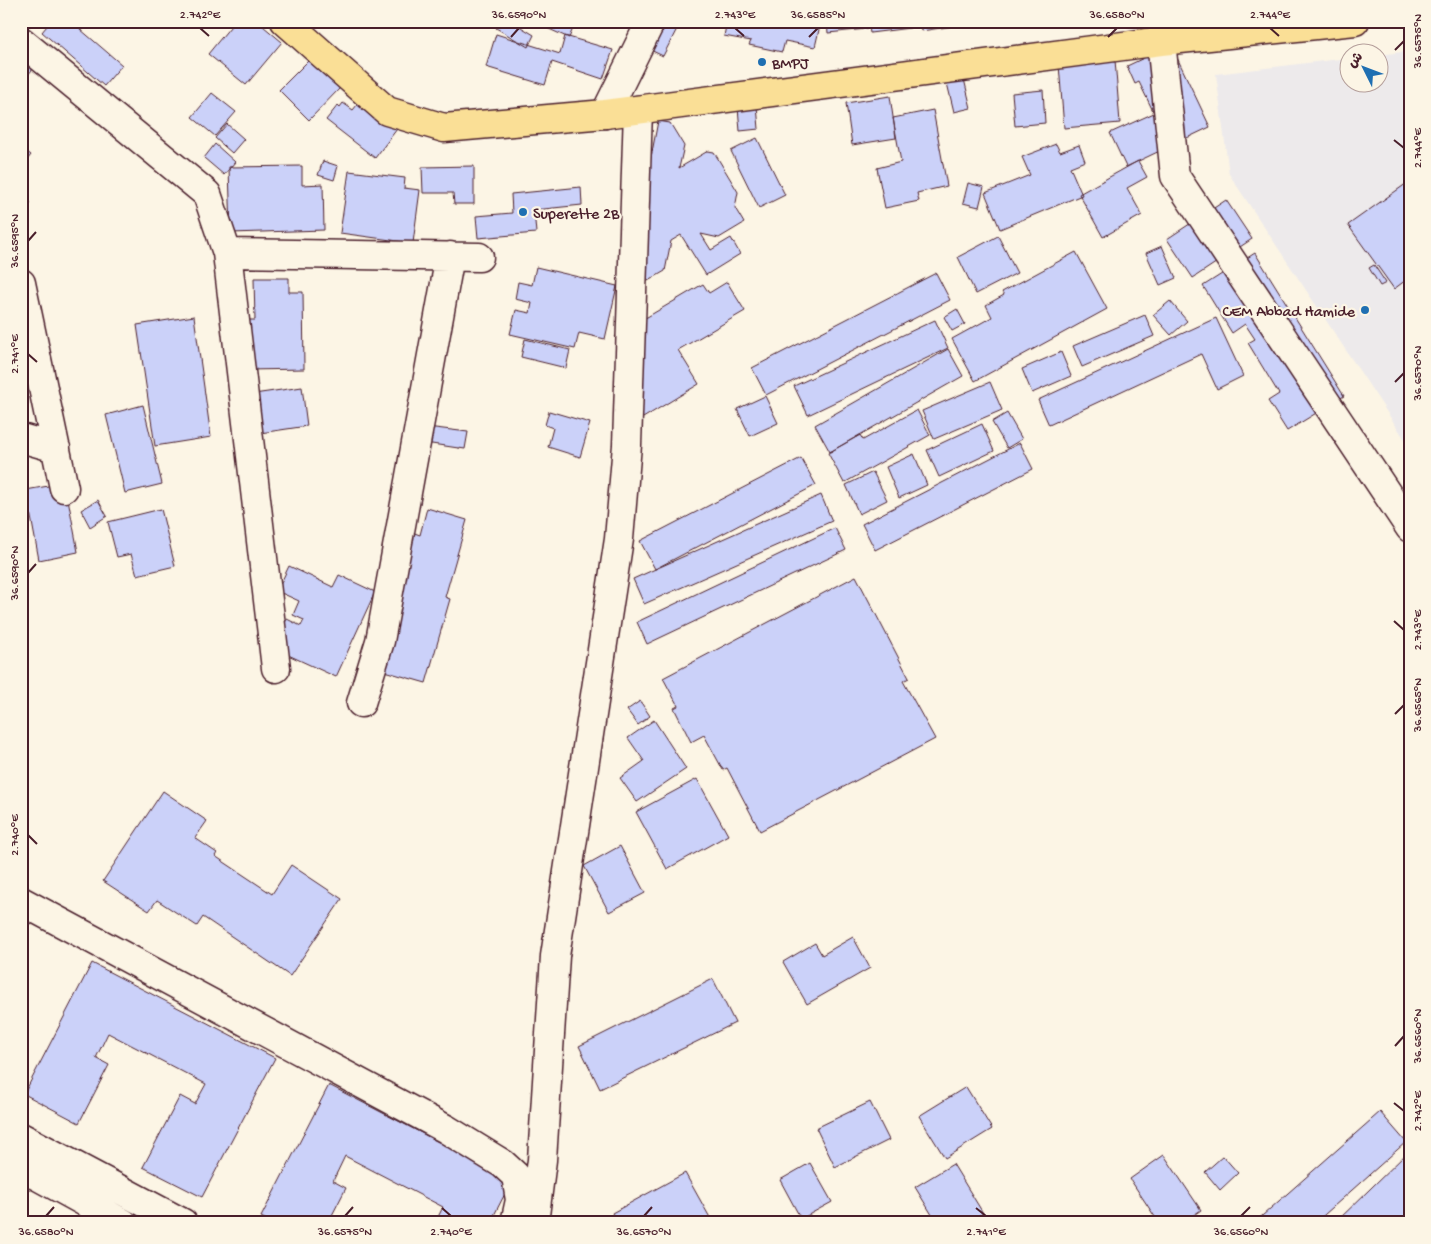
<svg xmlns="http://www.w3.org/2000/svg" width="1431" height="1244" viewBox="0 0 1431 1244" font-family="'Gochi Hand','Playpen Sans Arabic',sans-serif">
<rect width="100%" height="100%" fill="#fcf5e5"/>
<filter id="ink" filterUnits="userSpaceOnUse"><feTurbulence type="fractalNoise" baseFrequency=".02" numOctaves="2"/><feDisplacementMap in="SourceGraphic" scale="10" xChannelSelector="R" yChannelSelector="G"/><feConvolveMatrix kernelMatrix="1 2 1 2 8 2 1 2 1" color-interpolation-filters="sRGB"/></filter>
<g filter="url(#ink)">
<path fill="#edeaeb" d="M1410,51V447L1229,174L1216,74L1348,58V82H1378L1379,55Z"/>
<path fill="#cbd1f9" stroke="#4a1f2b" d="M51,21H75L73,23L122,65L104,86L42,32Z
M235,21H257L282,42L246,85L208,54Z
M384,21H400L393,29Z
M500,21H518L516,24L534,35L528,47L496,28Z
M539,21H576L569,38L538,24Z
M651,21H681L663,56L640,45Z
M727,21H821L815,47L785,41L782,52L749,45L751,41L724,36Z
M827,21H866L867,29L828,33Z
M868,21H909L910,28L870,33Z
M919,21H987L921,31Z
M496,34L560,54L565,36L613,50L603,79L552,62L545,85L486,67Z
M1171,45L1210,127L1126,167L1110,133L1154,113L1139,82L1135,84L1127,66Z
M21,54L35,67L21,82Z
M311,58L341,87L309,120L279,90Z
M1115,60L1120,123L1064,128L1059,65Z
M964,79L971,108L954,112L947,83Z
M373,85L400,125L375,158L326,120L338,105L340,107L343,103L353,110Z
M1043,90L1045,123L1015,126L1012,93Z
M212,93L236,112L215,136L192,117Z
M890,96L896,138L852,145L846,103Z
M757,106L759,129L740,131L738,107Z
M933,110L947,186L917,193L919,201L885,208L877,168L901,162L893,118Z
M658,121L670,123L684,146L679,168L708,151L714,152L738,192L735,208L744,223L719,238L701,234L711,250L731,238L740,254L706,275L681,235L671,241L665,271L641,285L627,282Z
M227,124L244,139L232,153L215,138Z
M757,138L785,195L759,208L731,151Z
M215,144L235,162L224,175L204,158Z
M1056,144L1060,152L1079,145L1085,161L1070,167L1082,195L1000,229L985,193L1030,175L1022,157Z
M21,147L31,155L23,165L21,163Z
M323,161L338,166L334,180L318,175Z
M1138,161L1147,177L1127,188L1142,215L1103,237L1079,194Z
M302,166V185L323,184L324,230L231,233L229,167Z
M474,166V204H454L453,193H423L422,167Z
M349,171L405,178L404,188L420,190L413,243L340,233Z
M1410,181V277L1394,289L1348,225Z
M968,183L984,187L979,207L963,203Z
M581,187L582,205L534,210L536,233L478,238L476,216L512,213L511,194Z
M21,194L31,203L21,214Z
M1226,200L1252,239L1193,278L1167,239Z
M998,236L1017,273L976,294L958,257Z
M1162,246L1176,278L1160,285L1146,253Z
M1076,252L1107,309L975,381L952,339L992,317L986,305L1004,295L1002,292Z
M1255,253L1344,396L1287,431L1268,401L1279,394L1248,343L1255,339L1245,324L1232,333L1203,286Z
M1374,265L1386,283L1380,286L1369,268Z
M536,267L617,286L605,339L579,333L575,349L510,334L516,310L530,313L532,303L515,299L518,282L532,285Z
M936,273L950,300L766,395L752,368Z
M254,278H289V292H303L304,369L247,370V320H255Z
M727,282L745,311L678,350L699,384L638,421L641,379L615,336L703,284L709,293Z
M1170,301L1187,321L1171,335L1153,315Z
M957,309L965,324L952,331L944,317Z
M1145,315L1154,336L1082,367L1073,346Z
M194,316L211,437L155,446L137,325Z
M1216,318L1243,376L1217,389L1201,354L1049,425L1038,400Z
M935,320L948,348L808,415L794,386Z
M525,339L570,350L566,368L521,357Z
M948,349L963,376L830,452L815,425Z
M1061,352L1071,376L1032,393L1022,369Z
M990,382L1002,410L934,439L922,411Z
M302,387L307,426L260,433L254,394Z
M765,396L778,423L750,436L737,409Z
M143,405L162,484L125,493L106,415Z
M917,410L930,435L844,483L828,453L860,435L863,440Z
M549,411L590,423L580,457L548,447L553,428L545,425Z
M1007,413L1022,439L1007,448L992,422Z
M982,424L994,451L939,477L927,450Z
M427,427L468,432L465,449L425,443Z
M1020,443L1033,469L875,550L862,524Z
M914,454L927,485L899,498L886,467Z
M801,458L816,485L655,569L640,541Z
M873,472L887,500L859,514L846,485Z
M65,483L78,552L39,560L26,490Z
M821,495L832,521L644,604L633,579Z
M98,500L107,516L90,527L81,510Z
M427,508L467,520L445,597L450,599L426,683L370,667L409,531L420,535Z
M161,509L175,566L137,575L131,554L117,557L108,522Z
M835,528L846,550L647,644L637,622Z
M289,566L333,587L339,575L375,592L336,677L273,648L287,619L301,626L304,620L293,615L299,601L277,591Z
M856,576L909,678L903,681L935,739L760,831L727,768L723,770L704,735L691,742L674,708L678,706L663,678Z
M640,701L650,716L638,725L627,710Z
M654,720L686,769L637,802L620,778L644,761L628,738Z
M697,779L728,835L667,869L636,812Z
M163,791L207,821L195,838L217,853L215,856L272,894L291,865L342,899L290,976L203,917L197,926L157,900L149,911L103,881Z
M620,846L645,893L609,912L584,866Z
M21,921L28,924L21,938Z
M853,937L870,968L807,1004L783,962L815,943L822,955Z
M92,963L275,1058L202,1197L143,1167L180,1096L195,1104L206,1084L108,1033L96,1058L109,1065L79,1123L24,1094Z
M713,979L735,1023L600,1089L579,1046Z
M329,1085L512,1180L490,1223H435L443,1207L345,1156L333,1181L346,1188L328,1223H273L261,1217Z
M966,1087L992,1129L945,1158L919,1116Z
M870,1102L889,1140L835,1167L816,1128Z
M1380,1112L1406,1142L1315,1223H1254Z
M1407,1153L1410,1157V1223H1335Z
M1164,1155L1201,1210L1182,1223H1159L1130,1179Z
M1223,1156L1238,1173L1220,1190L1205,1172Z
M810,1163L832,1202L801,1219L780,1180Z
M953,1164L983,1213L967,1223H937L915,1187Z
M685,1173L713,1223H617L612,1213Z"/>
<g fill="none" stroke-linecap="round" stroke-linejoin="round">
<defs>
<path id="minor" d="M21,41L207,194L227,253L479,257
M1161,41L1175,176L1410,528
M605,114L651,21
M227,253L276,668
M21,283L64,488
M21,438L56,448
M361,703L380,641L450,256
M21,901L446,1129L503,1164L516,1176L520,1200L515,1223
M21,1137L183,1223
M21,1167L123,1223
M534,1223L542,1160L555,956L619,539L627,445L638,110"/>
<path id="major" d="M285,21L387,111L444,128L605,114L1161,41L1355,21"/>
</defs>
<use href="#minor" stroke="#4a1f2b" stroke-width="31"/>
<use href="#major" stroke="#4a1f2b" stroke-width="31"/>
<use href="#minor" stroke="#fcf5e5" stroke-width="28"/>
<use href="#major" stroke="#fadf96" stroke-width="28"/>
</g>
</g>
<path fill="none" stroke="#4a1f2b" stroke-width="2" d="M200,28L209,36M735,28L744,36M1270,28L1279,36M511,37L519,28M809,37L818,28M1108,37L1117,28M1395,50L1404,41M1394,140L1404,148M28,241L36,232M28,354L37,362M1395,382L1404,373M28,573L36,564M1394,621L1404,630M1395,714L1404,705M28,835L37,844M1395,1046L1404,1036M1394,1103L1404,1111M442,1208L451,1216M976,1208L986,1216M46,1216L54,1207M345,1216L353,1207M644,1216L652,1207M1241,1216L1250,1207"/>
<g fill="#1f6fb2" stroke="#fcf5e5" stroke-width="2">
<circle cx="762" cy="62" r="5"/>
<circle cx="523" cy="212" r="5"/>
<circle cx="1365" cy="310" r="5"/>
</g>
<g text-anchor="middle" stroke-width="4.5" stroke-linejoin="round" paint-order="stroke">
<g font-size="16" fill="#4a1f2b" stroke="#fcf5e5" text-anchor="start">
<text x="772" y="68">BMPJ</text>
<text x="533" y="218">Superette 2B</text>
<text x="1355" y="316" text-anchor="end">CEM Abbad Hamide</text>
</g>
</g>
<rect width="1431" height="1244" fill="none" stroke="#fcf5e5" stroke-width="55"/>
<g transform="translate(1364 68) rotate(312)"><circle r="24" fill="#fcf5e5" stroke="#b59f9b"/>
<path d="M0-4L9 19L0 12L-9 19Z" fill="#1f6fb2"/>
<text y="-8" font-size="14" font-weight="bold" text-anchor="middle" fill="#4a1f2b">ش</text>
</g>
<rect x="28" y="28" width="1376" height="1188" fill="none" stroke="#4a1f2b" stroke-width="2"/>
<g font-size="12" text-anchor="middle" fill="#4a1f2b">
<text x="200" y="18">2.742°E</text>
<text x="519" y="18">36.6590°N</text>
<text x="735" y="18">2.743°E</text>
<text x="818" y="18">36.6585°N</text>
<text x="1117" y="18">36.6580°N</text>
<text x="1270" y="18">2.744°E</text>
<text transform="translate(1417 41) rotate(-90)" y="4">36.6575°N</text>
<text transform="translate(1417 148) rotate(-90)" y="4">2.744°E</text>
<text transform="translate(14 241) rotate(-90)" y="4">36.6595°N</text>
<text transform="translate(14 354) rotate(-90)" y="4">2.741°E</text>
<text transform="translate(1417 373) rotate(-90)" y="4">36.6570°N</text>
<text transform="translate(14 573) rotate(-90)" y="4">36.6590°N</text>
<text transform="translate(1417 630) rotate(-90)" y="4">2.743°E</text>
<text transform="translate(1417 705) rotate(-90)" y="4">36.6565°N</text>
<text transform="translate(14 835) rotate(-90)" y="4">2.740°E</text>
<text transform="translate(1417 1036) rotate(-90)" y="4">36.6560°N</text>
<text transform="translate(1417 1111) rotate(-90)" y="4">2.742°E</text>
<text x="46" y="1235">36.6580°N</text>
<text x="345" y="1235">36.6575°N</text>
<text x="451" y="1235">2.740°E</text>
<text x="644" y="1235">36.6570°N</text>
<text x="986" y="1235">2.741°E</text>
<text x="1241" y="1235">36.6560°N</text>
</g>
</svg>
